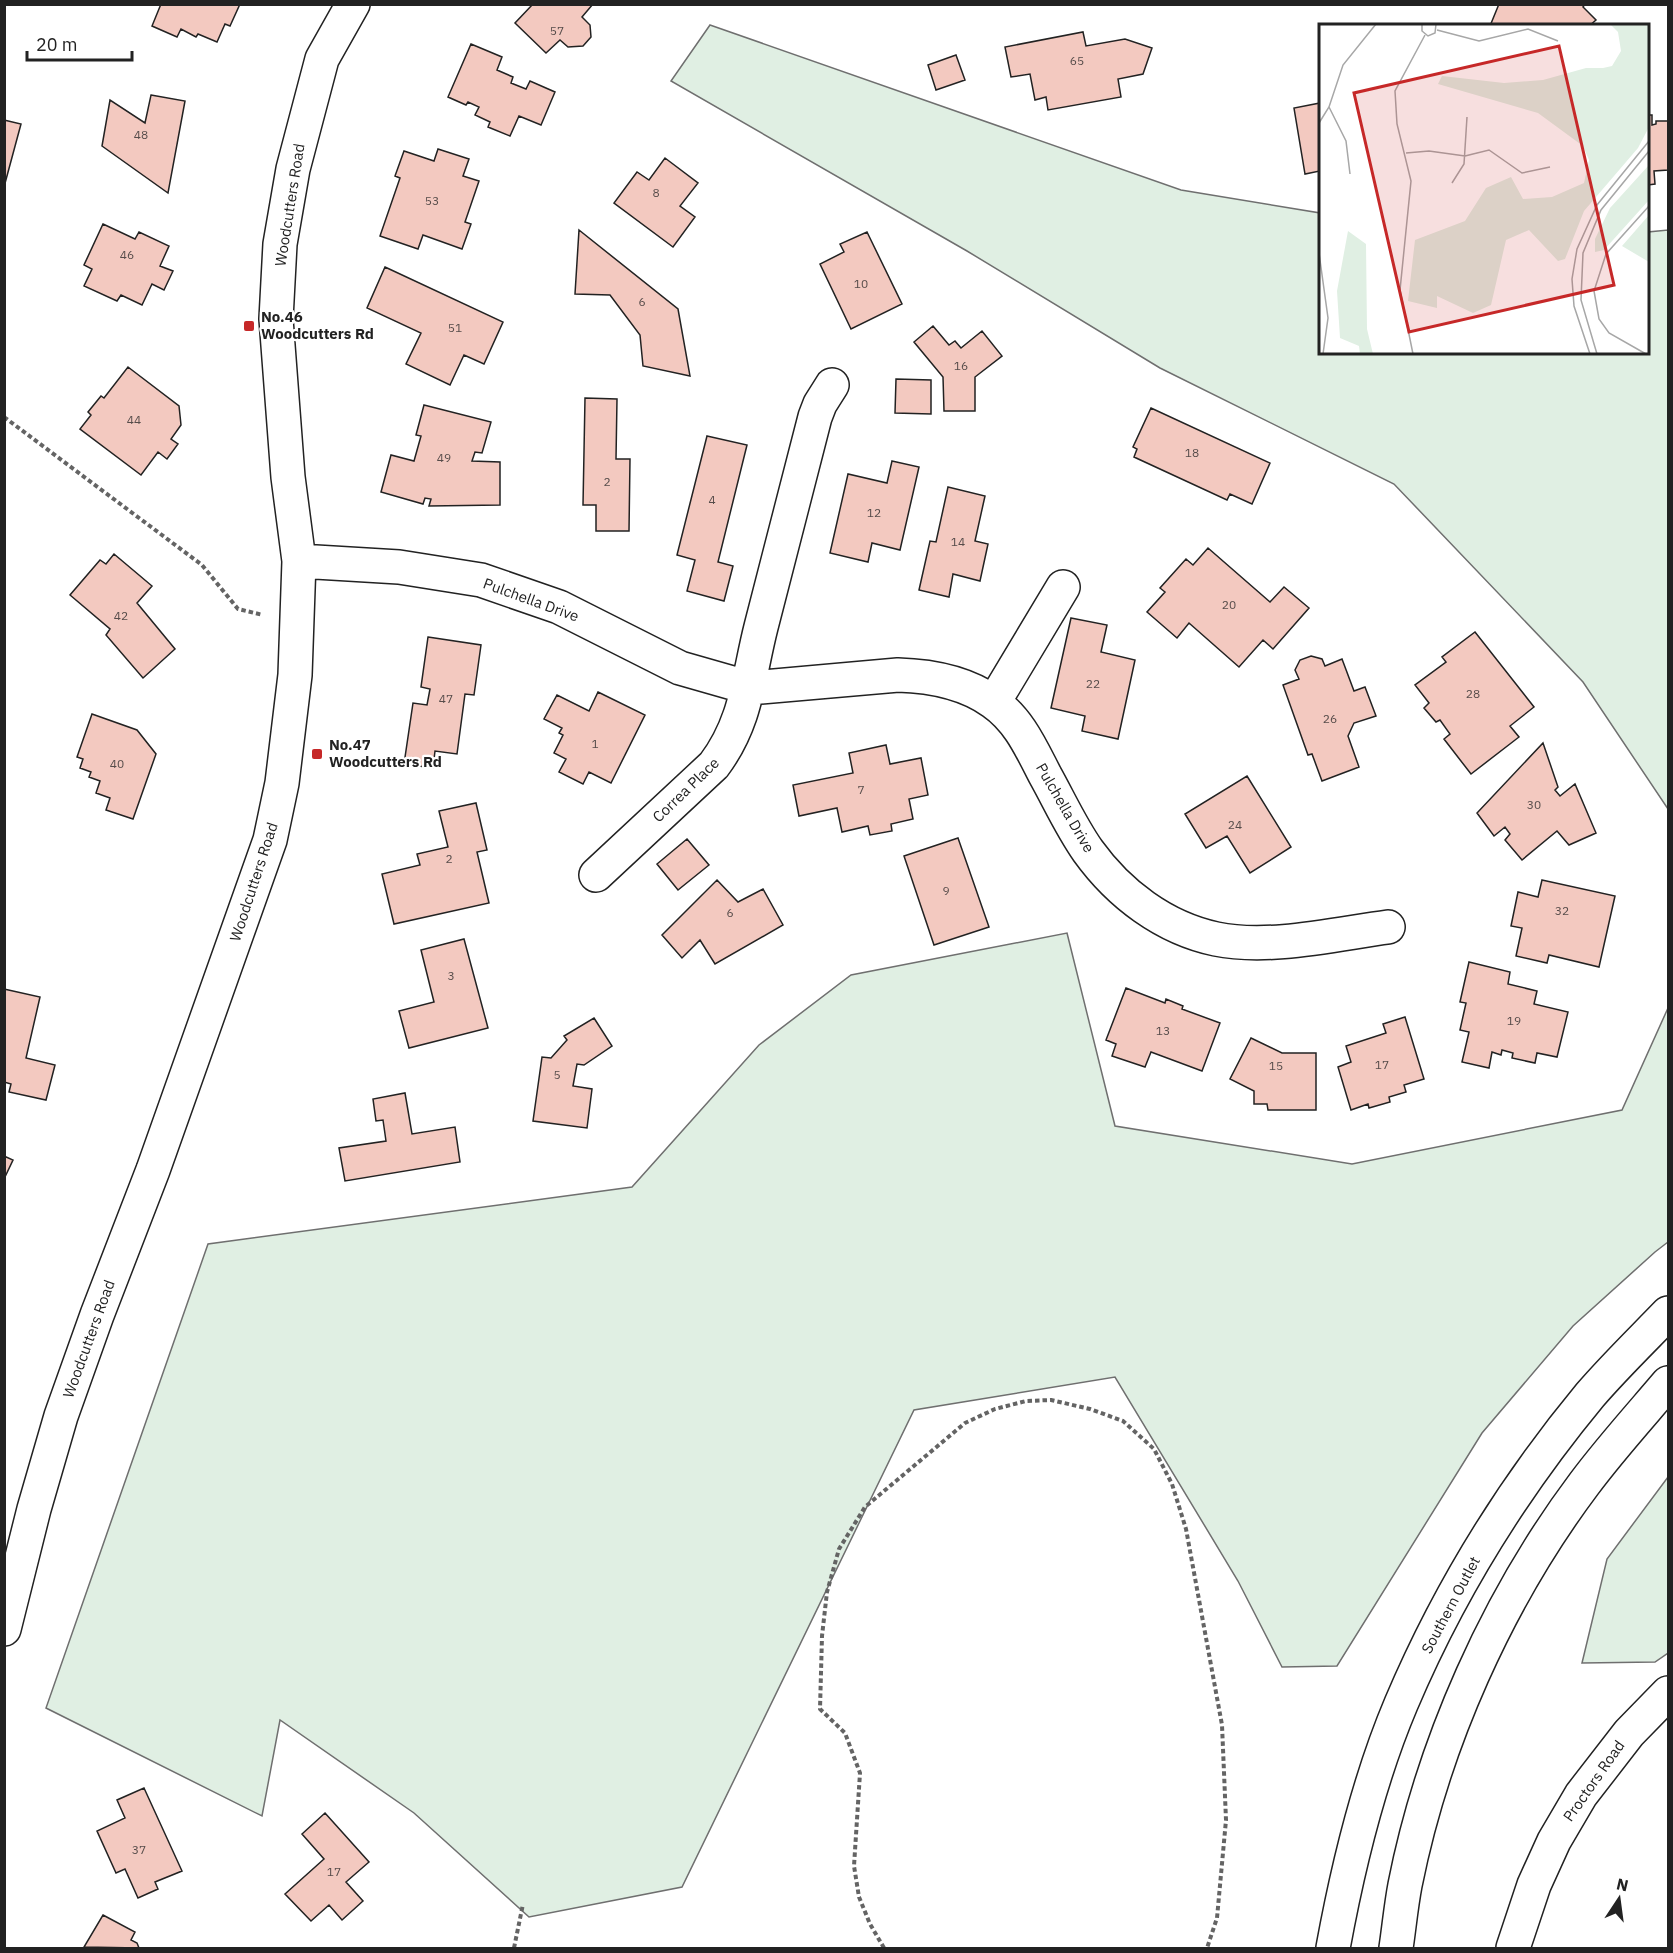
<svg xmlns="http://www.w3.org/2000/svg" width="1673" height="1953" viewBox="0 0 1673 1953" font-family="'IBM Plex Sans',sans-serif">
<rect width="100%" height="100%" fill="#fff"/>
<path fill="#e0efe3" stroke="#6f6f6f" stroke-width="1.5" d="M710,25L1181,190L1320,213V352H1648V232L1668,230V809L1583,682L1394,484L1160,368L967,251L671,81Z
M1067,933L1115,1126L1352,1164L1622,1110L1668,1008V1242L1655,1252L1573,1326L1482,1433L1337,1666L1282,1667L1238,1581L1115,1377L914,1410L682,1887L529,1917L414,1813L280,1720L262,1816L46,1708L208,1244L632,1187L759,1045L851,975Z
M1668,1477V1653L1655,1662L1582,1663L1607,1559Z"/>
<path fill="#f3c9c0" stroke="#222" stroke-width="1.5" d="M161,4H240L230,26L225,24L217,42L198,34L196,37L181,29L177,37L152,26Z
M533,4H593L582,17L590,25L591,37L583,46L568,47L560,40L546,53L515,23Z
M1499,4H1585L1583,7L1596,20L1589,26H1490Z
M1083,32L1086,46L1125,39L1152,48L1143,74L1118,79L1121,97L1048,110L1046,97L1035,100L1030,74L1011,77L1005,47Z
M471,44L502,57L497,70L513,77L511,83L526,89L530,81L555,92L541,125L519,116L510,136L488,127L490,122L475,115L479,107L468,102L466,105L448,97Z
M956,55L965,80L936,90L928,65Z
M151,95L185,101L168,193L102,146L110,100L145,123Z
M1320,103V171L1305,174L1294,108Z
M1648,115H1652V125L1656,124V121H1668V170L1654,171L1655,184L1648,185Z
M4,120L21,124L4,187Z
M438,149L469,159L463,176L479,181L465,222L471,224L462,249L423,235L418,249L380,236L400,178L395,176L404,151L434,161Z
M665,158L698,183L680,206L695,217L673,247L614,203L637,172L649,180Z
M103,224L135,239L139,232L169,246L160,266L173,271L164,290L152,284L142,305L121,295L117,301L84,286L92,269L84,265Z
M579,230L678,309L690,376L643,366L640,335L610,295L575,294Z
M867,232L902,304L851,329L820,264L844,252L840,244Z
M385,267L503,322L484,364L464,355L450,385L406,364L421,333L367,308Z
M933,326L949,345L955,341L961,348L982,331L1002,356L975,377V411H944L943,377L914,342Z
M128,367L179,406L181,425L171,439L178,444L167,459L158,452L141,475L80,429L91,415L88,412L101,396L104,398Z
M896,379L931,380V414L895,413Z
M585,398L617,399L616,459H630L629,531H596V505H583Z
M424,405L491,422L482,453L475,452L472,461L500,462V505L429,506L431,499L425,498L423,504L381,492L391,455L414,461L421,436L416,435Z
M1151,408L1270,463L1252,504L1230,494L1227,500L1134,457L1137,449L1133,447Z
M707,436L747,445L718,562L733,566L724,601L687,591L695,560L677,555Z
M892,461L919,467L900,550L872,543L868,562L830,553L848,474L887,483Z
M948,487L985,496L975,541L988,544L980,581L953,574L949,597L919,590L930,541L936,542Z
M1208,548L1270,602L1284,587L1309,608L1273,649L1263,640L1239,667L1189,623L1177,638L1147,612L1165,592L1160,588L1186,559L1193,565Z
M114,554L152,586L137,603L175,649L143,678L106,635L110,629L70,595L100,560L106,564Z
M1071,618L1107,625L1101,652L1135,660L1118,739L1082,731L1085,716L1051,708Z
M1475,632L1534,707L1510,726L1519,737L1471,774L1444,739L1450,734L1440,720L1436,722L1424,708L1429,703L1415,685L1446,662L1442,657Z
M428,637L481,645L474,695L465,694L457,754L435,751L433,768L404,764L413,703L427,705L430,689L421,687Z
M1311,656L1322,659L1325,666L1342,659L1354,691L1365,687L1376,716L1354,723L1348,736L1359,767L1322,781L1312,754L1308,755L1283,685L1299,679L1295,670L1300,660Z
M598,692L645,715L611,783L589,772L583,784L559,772L566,759L554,753L563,735L559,733L562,728L544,719L557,695L589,711Z
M92,714L137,730L156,754L133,819L106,810L110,798L96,793L100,781L89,777L91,772L80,768L83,759L77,757Z
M1543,743L1558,787L1555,790L1560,796L1575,784L1596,833L1569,845L1557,831L1522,860L1505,840L1510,834L1505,827L1494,836L1477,813Z
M886,745L890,764L921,758L928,795L909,799L913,819L891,824L892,831L870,835L868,826L842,832L837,808L799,816L793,785L853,773L849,753Z
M1247,776L1291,847L1250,873L1227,836L1206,848L1185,814Z
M476,803L487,850L477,852L489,903L394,924L382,874L420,865L417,854L448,847L439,811Z
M958,838L989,927L934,945L904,856Z
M687,839L709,865L678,890L657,864Z
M717,880L738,902L763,889L783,925L715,964L700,940L682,958L662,935Z
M1542,880L1615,896L1599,967L1549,955L1547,963L1516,956L1522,928L1511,926L1518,892L1538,897Z
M464,939L488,1028L409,1048L399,1011L434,1002L421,950Z
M1469,962L1510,972L1508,984L1537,991L1534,1004L1568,1012L1557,1057L1537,1053L1535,1063L1512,1058L1513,1053L1502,1050L1501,1055L1492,1052L1489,1068L1462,1062L1469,1032L1460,1030L1466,1003L1460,1002Z
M1126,988L1165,1003L1166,999L1183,1006L1182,1009L1220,1023L1202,1071L1151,1052L1145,1067L1112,1056L1116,1044L1106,1040Z
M4,989L40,997L26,1058L55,1065L46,1100L9,1092L11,1084L4,1082Z
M1405,1017L1424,1079L1404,1085L1406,1092L1389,1097L1390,1102L1369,1108L1368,1104L1351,1110L1338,1067L1351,1062L1346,1046L1386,1033L1383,1024Z
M594,1018L612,1046L584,1065L577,1064L573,1086L592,1089L587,1128L533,1121L542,1057L551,1058L567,1040L564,1036Z
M1251,1038L1282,1053H1316V1110H1268L1267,1104H1254V1091L1230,1079Z
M405,1093L412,1134L455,1127L460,1162L345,1181L339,1148L386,1141L383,1120L376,1121L373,1099Z
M4,1156L13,1160L4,1179Z
M144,1788L182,1871L155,1882L158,1889L138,1898L125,1869L116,1873L97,1831L125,1818L117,1800Z
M325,1813L369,1862L346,1882L363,1901L342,1920L329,1905L311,1921L285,1894L324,1859L302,1834Z
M103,1915L135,1932L131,1940L137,1943L139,1948L84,1947Z"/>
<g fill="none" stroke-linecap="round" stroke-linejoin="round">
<defs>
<path id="minor" d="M299,561L399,567L481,580L559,607L680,668L750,688L898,675C932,676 965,682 993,702C1019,720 1031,748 1045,775C1059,800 1071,827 1088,851C1119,894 1164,928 1216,939C1269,950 1336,934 1388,927
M994,702L1063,587
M596,875L714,765C747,721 748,678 761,627C779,557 797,487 815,417L820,404L832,385
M4,1629L34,1509L61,1416L97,1315L153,1170L270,840L282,783L295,675L299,561L288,477L276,319L280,244L293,169L322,59L353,4
M1513,1948L1534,1885L1554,1841L1581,1795L1629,1733L1668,1693"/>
<path id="highway" d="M1333,1948C1348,1866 1368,1782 1401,1704C1448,1593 1513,1488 1590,1395C1615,1366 1642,1340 1668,1313
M1396,1948C1399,1928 1401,1906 1405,1885C1433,1744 1497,1600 1584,1484C1610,1449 1640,1416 1668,1383"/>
</defs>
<use href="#minor" stroke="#222" stroke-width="36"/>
<use href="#highway" stroke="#222" stroke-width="36"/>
<path stroke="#646464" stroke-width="4" stroke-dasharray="4.5 3" stroke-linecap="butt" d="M4,417L202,565L238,609L263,615
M514,1948L523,1904
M884,1948L870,1924L859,1897L854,1866L860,1773L845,1733L820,1709L822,1636L827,1592L839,1549L865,1507L965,1423L995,1409L1026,1401L1051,1400L1090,1409L1123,1421L1154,1449L1172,1484L1186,1529L1222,1725L1226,1820L1217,1918L1207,1948"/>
<use href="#minor" stroke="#fff" stroke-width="33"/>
<use href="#highway" stroke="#fff" stroke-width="33"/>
</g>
<g fill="#c62828" stroke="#fff" stroke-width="2">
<rect x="243" y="320" width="12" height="12" rx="3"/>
<rect x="311" y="748" width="12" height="12" rx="3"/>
</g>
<g text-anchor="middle" stroke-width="4.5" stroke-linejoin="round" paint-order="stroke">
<g font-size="12" fill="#564c4a">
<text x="557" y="35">57</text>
<text x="1077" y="65">65</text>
<text x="141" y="139">48</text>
<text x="656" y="197">8</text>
<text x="432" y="205">53</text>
<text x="127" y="259">46</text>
<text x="861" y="288">10</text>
<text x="642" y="306">6</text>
<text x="455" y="332">51</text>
<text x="961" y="370">16</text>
<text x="134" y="424">44</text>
<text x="1192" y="457">18</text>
<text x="444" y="462">49</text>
<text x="607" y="486">2</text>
<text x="712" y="504">4</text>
<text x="874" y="517">12</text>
<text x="958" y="546">14</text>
<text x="1229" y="609">20</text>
<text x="121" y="620">42</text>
<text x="1093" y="688">22</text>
<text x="1473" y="698">28</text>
<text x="446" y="703">47</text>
<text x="1330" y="723">26</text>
<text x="595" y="748">1</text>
<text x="117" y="768">40</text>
<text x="861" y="794">7</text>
<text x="1534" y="809">30</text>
<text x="1235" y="829">24</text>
<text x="449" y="863">2</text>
<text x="946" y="895">9</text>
<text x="1562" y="915">32</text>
<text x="730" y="917">6</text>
<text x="451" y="980">3</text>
<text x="1514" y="1025">19</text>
<text x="1163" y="1035">13</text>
<text x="1382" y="1069">17</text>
<text x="1276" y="1070">15</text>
<text x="557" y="1079">5</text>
<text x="139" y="1854">37</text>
<text x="334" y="1876">17</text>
</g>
<g font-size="15" fill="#222" stroke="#fff">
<text transform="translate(290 205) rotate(-81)" y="5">Woodcutters Road</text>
<text transform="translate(531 600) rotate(20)" y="5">Pulchella Drive</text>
<text transform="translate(686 790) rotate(-44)" y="5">Correa Place</text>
<text transform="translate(1065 808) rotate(60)" y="5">Pulchella Drive</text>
<text transform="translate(254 882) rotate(-72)" y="5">Woodcutters Road</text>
<text transform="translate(89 1339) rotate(-70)" y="5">Woodcutters Road</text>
<text transform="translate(1451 1605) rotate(-62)" y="5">Southern Outlet</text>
<text transform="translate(1594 1781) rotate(-55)" y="5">Proctors Road</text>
</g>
<g font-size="15" font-weight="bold" fill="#222" stroke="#fff" text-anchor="start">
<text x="261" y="322">No.46<tspan x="261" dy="17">Woodcutters Rd</tspan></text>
<text x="329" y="750">No.47<tspan x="329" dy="17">Woodcutters Rd</tspan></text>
</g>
</g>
<g transform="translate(1319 24)">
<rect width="330" height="330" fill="#fff"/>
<path d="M291,0H330V103L319,124L265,187L246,235L239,237L210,206L187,216L172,281L154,289L118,272V284L89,277L96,216L146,197L167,164L192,153L204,175L233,173L265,159L270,136L264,122L219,89L119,60L123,52L185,59L224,56L267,44H284L293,42L302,27L299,8ZM330,141V176L285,226L276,228V215L291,184ZM330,191V238L303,222ZM29,207L47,220L48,305L54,330H41L40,322L21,314L18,267Z" fill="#e0efe3"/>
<path fill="none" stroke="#a7a7a7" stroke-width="1.5" d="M103,0V7L109,12L116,9L117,0M118,6L160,17L209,5L239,17M10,83L27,117L31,150M0,99L10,83L24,41L57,0M87,129L110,127L146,132L170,126L203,149L231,143M133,159L145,140L148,93M0,229L9,294L4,330M94,330L81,266L92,157L78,100L76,67L106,11M271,330L255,282L253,255L258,225L278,181L330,117M278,330L262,276L264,229L282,186L330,127M327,330L290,309L280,295L275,267L287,230L330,182"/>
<path fill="#c62828" fill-opacity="0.15" stroke="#c62828" stroke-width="3" d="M240,22L295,261L90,308L35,69Z"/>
<rect width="330" height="330" fill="none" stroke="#222" stroke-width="3"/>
</g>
<rect width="1673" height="1953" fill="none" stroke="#222222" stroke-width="12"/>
<g transform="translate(1619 1899) rotate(13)" stroke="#ffffff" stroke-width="4.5" paint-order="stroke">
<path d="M0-4.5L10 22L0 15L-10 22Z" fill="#222222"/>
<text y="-9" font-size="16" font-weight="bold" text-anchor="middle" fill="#222222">N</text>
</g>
<path d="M27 51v9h105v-9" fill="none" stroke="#222222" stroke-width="3"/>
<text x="36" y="51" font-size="18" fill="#222222" stroke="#ffffff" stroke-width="4.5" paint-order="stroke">20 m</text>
</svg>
